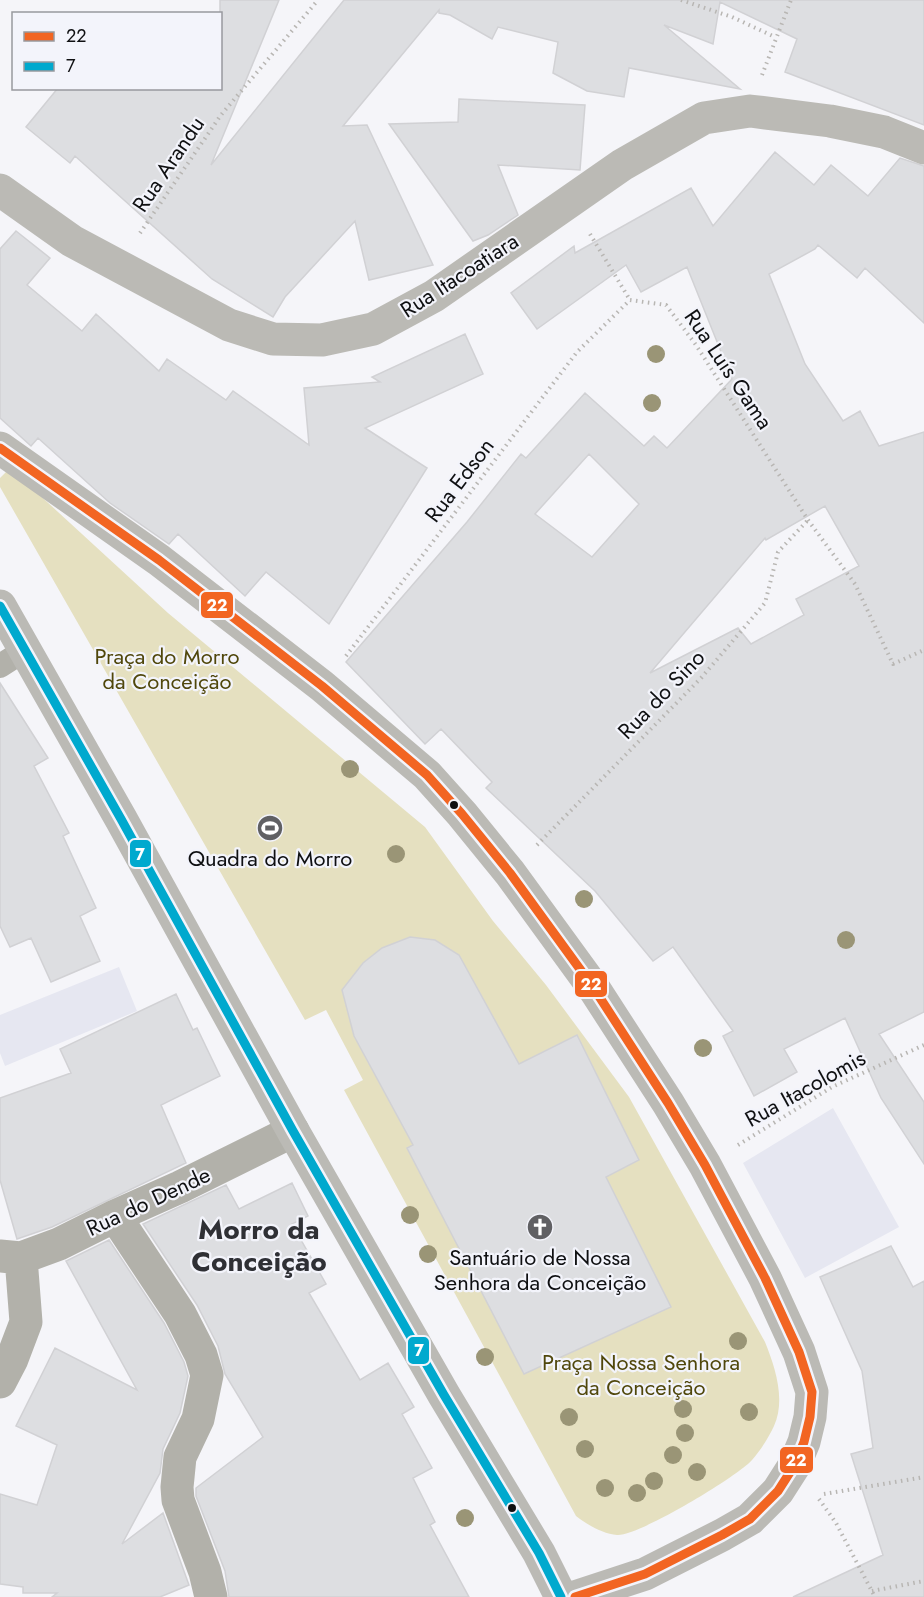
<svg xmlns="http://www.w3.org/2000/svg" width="924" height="1597" viewBox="0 0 924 1597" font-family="Jost,sans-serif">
<rect width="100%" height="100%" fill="#f5f5f9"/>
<path fill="#e6e7f1" d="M119,967L137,1011L5,1066L0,1053V1015Z
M833,1108L899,1227L805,1278L743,1163Z"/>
<path fill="#e5e0c0" d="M6,472L21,478L168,613L425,827L493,921L546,985L629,1097L765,1342C775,1367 786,1399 774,1426C769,1437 760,1451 752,1460C737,1477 637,1537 617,1535C603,1534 586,1524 576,1516L344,1090L363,1080L326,1010L305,1020L0,487V478Z"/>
<path fill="#dddee1" stroke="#d1d1d4" stroke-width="1.5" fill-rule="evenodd" d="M220,0H279L211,165L344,0H924V125L785,72L797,39L720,2L713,44L664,25L740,89L629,68L624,97L587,91L553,73L558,42L498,27L492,39L450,15L439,13V10L343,126L367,125L433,265L369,280L355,221L285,297L273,317L212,279L75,156L70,163L26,127L58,88H220Z
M459,99L585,105L580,170L498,165L518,215L488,235L473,241L389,124L458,122Z
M775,152L814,185L831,165L868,196L900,158L924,166V323L865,268L857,278L818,245L815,249L769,274L805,364L843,421L860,411L879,446L924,432V1012L879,1034L924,1102V1164L881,1098L845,1018L784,1049L797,1072L754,1096L723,1036L733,1031L673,947L653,961L595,891L486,788L492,782L441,729L425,744L346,662L467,522L521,454L526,458L585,393L644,446L654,436L667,448L732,379L687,267L641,292L626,265L537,329L511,293L574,246L575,253L691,188L713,226ZM589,454L639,504L592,557L535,514ZM825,506L859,566L796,599L804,615L751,644L738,628L650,673L765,538L766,540Z
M16,231L50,258L27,285L82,331L96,314L159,371L167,359L226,400L233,391L309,445L304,388L380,382L372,377L465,334L483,374L365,428L427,468L329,624L266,572L245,596L178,534L169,544L110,503L38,438L31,446L0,418V249Z
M0,683L48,758L34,766L69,833L63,836L96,908L80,916L100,961L51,982L31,938L10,947L0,926Z
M410,937L435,940L459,955L519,1064L577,1035L639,1160L606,1177L671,1307L524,1374L407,1148L413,1145L354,1036L342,990L363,963L382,948Z
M176,994L193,1030L197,1028L220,1076L161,1105L186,1163L52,1227L17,1239L0,1180V1098L71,1073L60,1049Z
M292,1183L308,1216L292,1224L326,1284L309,1293L360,1380L388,1363L414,1407L402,1414L432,1468L413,1478L435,1522L430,1525L469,1597H229L225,1571L196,1496V1488L263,1437L225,1374L218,1346L197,1305L143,1224L226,1185L239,1209Z
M109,1240L164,1323L184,1362L188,1376L180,1413L163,1449L160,1473L122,1544L163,1513L189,1585L160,1597H52L57,1593H23V1587L0,1584V1494L37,1505L57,1445L16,1426L55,1348L137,1390L66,1261Z
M891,1246L913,1287L924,1281V1597H793L883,1555L851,1454L873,1448L862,1371L820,1277Z"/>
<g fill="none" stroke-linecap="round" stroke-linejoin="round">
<path stroke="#b8b6b3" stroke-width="4" stroke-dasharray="1.5 4.5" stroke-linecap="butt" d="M681,0L732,17L775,37
M762,75L791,0
M140,233L221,115L318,0
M590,234L630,300
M630,300L666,305L696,345L808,520L855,584L893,664L924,650
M346,656L577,352L630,300
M537,845L702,677L765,603L778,552L808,520
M738,1145L832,1087L924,1045
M824,1494L924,1477
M819,1499L836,1523L875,1597
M872,1591L924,1581"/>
<path stroke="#b2b1aa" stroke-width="24" d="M0,666L25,650"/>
<path stroke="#b2b1aa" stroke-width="33" d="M115,1216L180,1314L201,1355L207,1375L198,1419L180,1457L177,1487L178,1500L205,1572L211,1597
M0,1256L21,1258L59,1244L115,1216L180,1187L293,1131
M0,1382L12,1359L26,1322L21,1258"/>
<path stroke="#bbbab5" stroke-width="33" d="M0,190L72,241L229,325L273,339L322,340L373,329L434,296L622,165L704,118L750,111L830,121L884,132L924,148
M0,448L159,560L322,686L427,775L462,814L510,873L593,987L668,1103L705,1165L765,1278L799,1352L812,1392L810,1417L804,1442L794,1466L778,1491L750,1519L722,1535L645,1574L575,1597
M0,606L121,819L293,1131L444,1395L539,1553L561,1597"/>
<defs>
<path id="bus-1" d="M0,448L159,560L322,686L427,775L462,814L510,873L593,987L668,1103L705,1165L765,1278L799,1352L812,1392L810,1417L804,1442L794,1466L778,1491L750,1519L722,1535L645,1574L575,1597"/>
<path id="bus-2" d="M0,606L121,819L293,1131L444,1395L539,1553L561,1597"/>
</defs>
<use href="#bus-1" stroke="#f3f4fb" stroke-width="14"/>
<use href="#bus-2" stroke="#f3f4fb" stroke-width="14"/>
<use href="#bus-1" stroke="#f26522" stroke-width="9"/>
<use href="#bus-2" stroke="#00a9ce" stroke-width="9"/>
</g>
<g fill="#9a9576">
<circle cx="656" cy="354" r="9"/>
<circle cx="652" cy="403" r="9"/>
<circle cx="350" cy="769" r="9"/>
<circle cx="396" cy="854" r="9"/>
<circle cx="584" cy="899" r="9"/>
<circle cx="846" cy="940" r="9"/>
<circle cx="703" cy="1048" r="9"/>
<circle cx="410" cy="1215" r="9"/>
<circle cx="428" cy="1254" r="9"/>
<circle cx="738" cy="1341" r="9"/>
<circle cx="485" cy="1357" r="9"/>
<circle cx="683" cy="1409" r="9"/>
<circle cx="749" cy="1412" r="9"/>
<circle cx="569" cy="1417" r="9"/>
<circle cx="685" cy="1433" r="9"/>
<circle cx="585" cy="1449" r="9"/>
<circle cx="673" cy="1455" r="9"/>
<circle cx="697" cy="1472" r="9"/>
<circle cx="654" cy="1481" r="9"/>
<circle cx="605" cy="1488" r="9"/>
<circle cx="637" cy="1493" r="9"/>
<circle cx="465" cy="1518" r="9"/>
</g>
<defs>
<symbol id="stadium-disc" viewBox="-11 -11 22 22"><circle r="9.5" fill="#606063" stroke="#f3f4fb"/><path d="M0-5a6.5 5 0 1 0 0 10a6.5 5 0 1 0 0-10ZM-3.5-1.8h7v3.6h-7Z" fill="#fff"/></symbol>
<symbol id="church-disc" viewBox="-11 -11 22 22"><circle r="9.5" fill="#606063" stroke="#f3f4fb"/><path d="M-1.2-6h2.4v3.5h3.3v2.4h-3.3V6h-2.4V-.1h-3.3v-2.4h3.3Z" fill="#fff"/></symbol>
</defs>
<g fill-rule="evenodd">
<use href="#stadium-disc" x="255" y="813" width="30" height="30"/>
<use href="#church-disc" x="525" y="1212" width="30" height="30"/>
</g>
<g fill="#0f1012" stroke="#f3f4fb" stroke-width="2">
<circle cx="454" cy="805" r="5"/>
<circle cx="512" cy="1508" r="5"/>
</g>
<g text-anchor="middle" stroke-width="4.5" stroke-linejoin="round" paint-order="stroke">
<g font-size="22" fill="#0f1012" stroke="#f3f4fb">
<text transform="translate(168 164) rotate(-56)" y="8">Rua Arandu</text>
<text transform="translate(459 275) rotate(-33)" y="8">Rua Itacoatiara</text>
<text transform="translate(729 369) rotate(56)" y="8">Rua Luís Gama</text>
<text transform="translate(459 480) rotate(-53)" y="8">Rua Edson</text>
<text transform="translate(661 694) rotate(-46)" y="8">Rua do Sino</text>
<text transform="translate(805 1088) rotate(-29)" y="8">Rua Itacolomis</text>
<text transform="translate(148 1201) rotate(-25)" y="8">Rua do Dende</text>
</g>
<g font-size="22" fill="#50470b" stroke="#f3f4fb">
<text x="167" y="664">Praça do Morro<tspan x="167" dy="25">da Conceição</tspan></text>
<text x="641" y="1370">Praça Nossa Senhora<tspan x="641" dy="25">da Conceição</tspan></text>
</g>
<g font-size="22" fill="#0f1012" stroke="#f3f4fb">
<text x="270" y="866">Quadra do Morro</text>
<text x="540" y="1265">Santuário de Nossa<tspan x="540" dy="25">Senhora da Conceição</tspan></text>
</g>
<g font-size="28" font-weight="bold" fill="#2f3035" stroke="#f3f4fb">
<text x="259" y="1239">Morro da<tspan x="259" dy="32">Conceição</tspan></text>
</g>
</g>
<g stroke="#f3f4fb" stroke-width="2">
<rect x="200" y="591" width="34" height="28" rx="6" fill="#f26522"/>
<rect x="129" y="839" width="23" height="29" rx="6" fill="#00a9ce"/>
<rect x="574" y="970" width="34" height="28" rx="6" fill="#f26522"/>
<rect x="407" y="1336" width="23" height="29" rx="6" fill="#00a9ce"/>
<rect x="779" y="1446" width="35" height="28" rx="6" fill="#f26522"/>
</g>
<g font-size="16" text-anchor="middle" font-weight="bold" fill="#fff">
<text x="217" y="611">22</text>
<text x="140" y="860">7</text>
<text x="591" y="990">22</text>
<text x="419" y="1356">7</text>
<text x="796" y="1466">22</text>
</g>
<rect x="12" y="12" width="210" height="78" fill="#f3f4fb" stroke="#98999e" stroke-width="1.5"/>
<rect x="24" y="32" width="30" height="9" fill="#f26522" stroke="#98999e" stroke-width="1.5"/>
<text x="66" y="42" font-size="18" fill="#0f1012">22</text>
<rect x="24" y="62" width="30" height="9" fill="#00a9ce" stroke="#98999e" stroke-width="1.5"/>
<text x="66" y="72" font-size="18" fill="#0f1012">7</text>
</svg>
